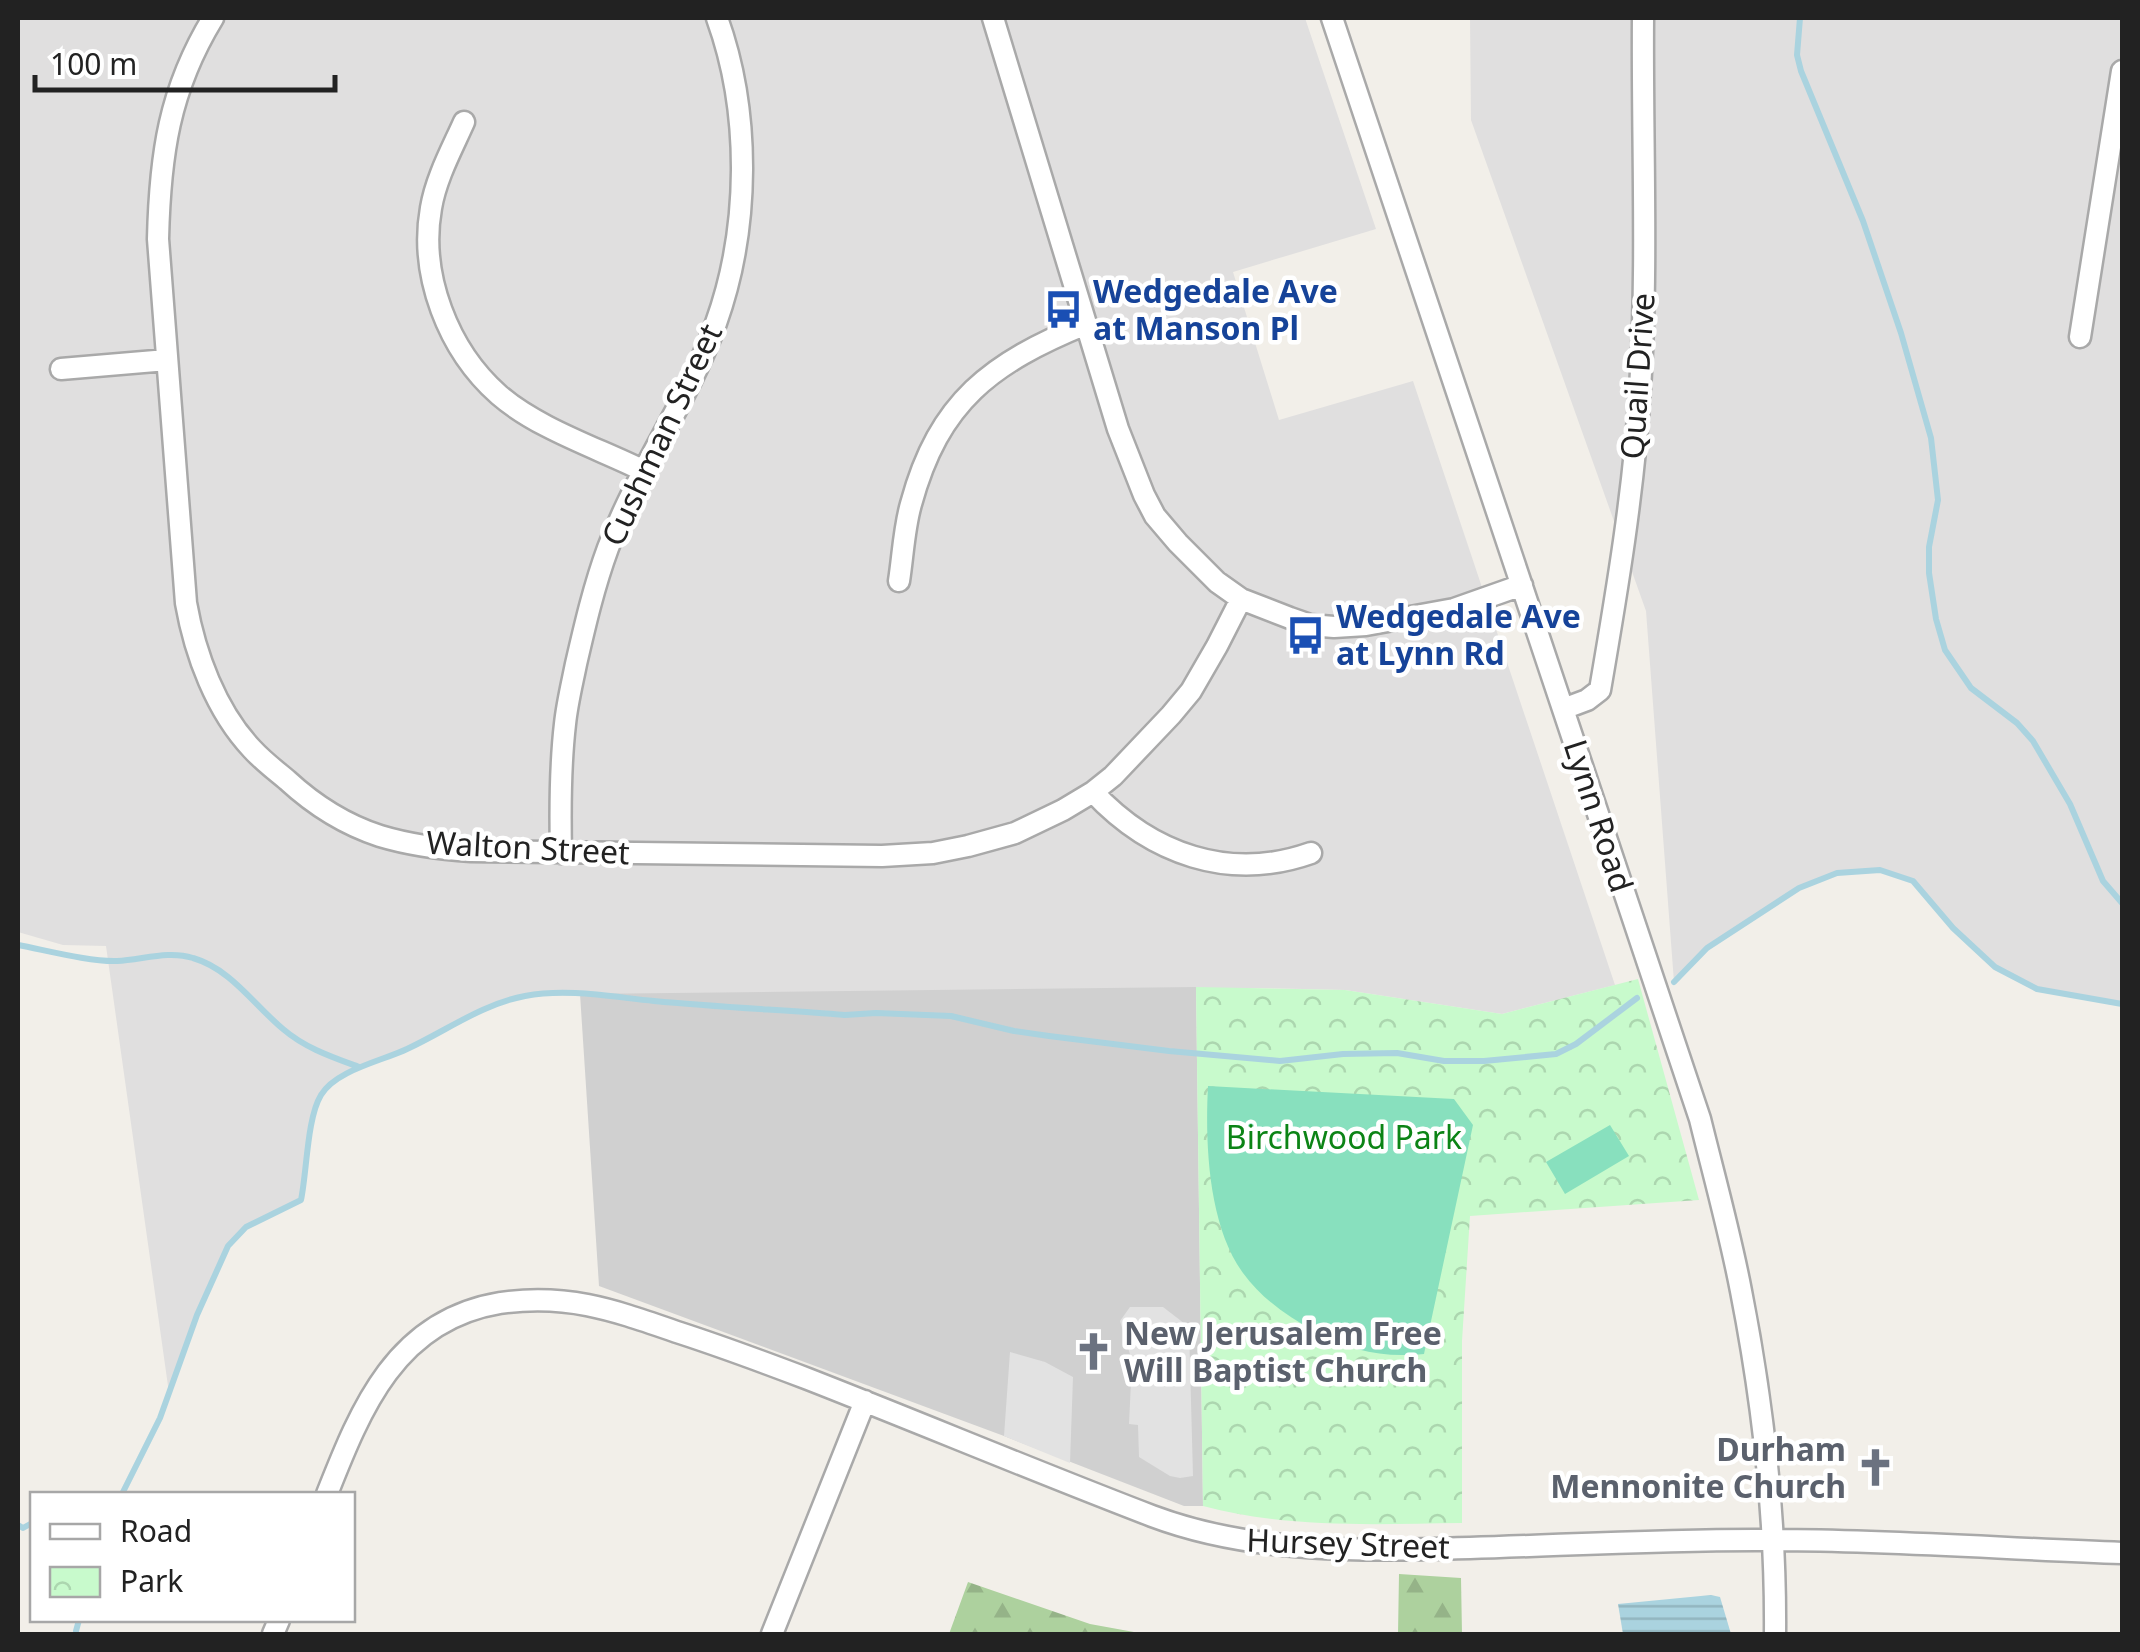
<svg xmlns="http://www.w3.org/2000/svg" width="2140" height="1652" viewBox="0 0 2140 1652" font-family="'Noto Sans',sans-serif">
<defs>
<pattern id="forest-firs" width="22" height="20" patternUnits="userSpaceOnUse" patternTransform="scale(2.5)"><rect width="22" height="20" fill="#add19e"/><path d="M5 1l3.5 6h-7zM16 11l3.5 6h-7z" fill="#95b388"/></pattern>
<pattern id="park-crowns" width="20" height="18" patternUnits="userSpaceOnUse" patternTransform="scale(2.5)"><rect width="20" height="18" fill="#c8facc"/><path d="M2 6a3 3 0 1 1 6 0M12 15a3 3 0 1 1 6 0" fill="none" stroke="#acd6af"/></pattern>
<pattern id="water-rules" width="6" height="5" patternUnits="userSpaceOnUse" patternTransform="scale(2.5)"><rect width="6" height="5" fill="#aad3df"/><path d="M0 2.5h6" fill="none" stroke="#92b5bf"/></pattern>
</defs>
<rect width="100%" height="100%" fill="#f2efe9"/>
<path fill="#e0dfdf" d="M18,18H1305L1376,229L1233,272L1279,420L1413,381L1615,985L1502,1014L1345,990L1262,988L524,996L457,1022L407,1049L343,1075L321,1093L312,1121L307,1174L301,1200L246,1227L228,1246L197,1315L169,1393L106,946L63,945L18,932Z
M1470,18H2122V1004L2037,989L1995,967L1953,928L1913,881L1880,870L1837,873L1799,888L1707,948L1674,982L1646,611L1471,120Z"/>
<path fill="#d0d0d0" d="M1196,987L1203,1506H1184L1004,1436L599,1286L580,994Z"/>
<path fill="url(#forest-firs)" d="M1399,1574L1461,1578L1462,1634H1398Z
M968,1582L1090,1624L1145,1634H949Z"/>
<path fill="url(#park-crowns)" d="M1638,979L1699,1200L1470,1216L1462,1341V1523C1375,1524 1288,1529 1203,1506L1196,987L1345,990L1502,1014Z"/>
<path fill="#88e0be" d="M1208,1086L1454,1099L1473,1125L1424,1354C1381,1358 1352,1351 1314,1331C1287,1316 1261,1298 1243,1273C1208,1225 1205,1143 1208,1086Z
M1610,1125L1629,1156L1565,1194L1546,1162Z"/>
<path fill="#e2e2e2" d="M1130,1307H1163L1189,1327L1193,1476L1180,1478L1170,1476L1139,1457L1138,1425L1129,1424L1132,1361L1120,1321Z
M1010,1352L1045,1362L1073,1377L1070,1463L1004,1436Z"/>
<path fill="url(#water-rules)" d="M1711,1595L1720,1597L1731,1634H1623L1618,1604Z"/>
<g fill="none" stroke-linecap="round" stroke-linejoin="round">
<path stroke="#aad3df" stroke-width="6" d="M1800,18L1797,55L1801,71L1863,221L1901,333L1931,438L1938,500L1929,547V573L1936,619L1945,650L1971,688L2017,723L2033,741L2070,804L2103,881L2122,903
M18,945C45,950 90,962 117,961C142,960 168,950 193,958C231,969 254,1005 283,1029C305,1048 332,1057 359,1067
M1674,982L1707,948L1799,888L1837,873L1880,870L1913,881L1953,928L1995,967L2037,989L2122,1004
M122,1494L160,1418L197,1315L228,1246L246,1227L301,1200C307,1171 307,1118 321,1095C336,1070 382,1061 407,1049C446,1031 482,1004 525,996C568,988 612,997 654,1001C718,1007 782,1010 845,1015L876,1013L951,1016L1014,1031L1049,1036L1169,1051L1280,1061L1343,1054L1397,1053L1444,1061H1484L1556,1054L1576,1044L1637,998
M18,1525L23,1528L32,1523
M76,1631L79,1620"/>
<defs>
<path id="minor" d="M213,18C169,90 160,155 158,239L186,603C195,654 216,711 252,749C263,761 275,770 287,780C313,804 346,825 380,836C410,845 440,849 471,851L882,856L933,853L968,846L1015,833L1063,810L1093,792L1113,776L1171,715L1191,691L1217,646L1241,599
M993,18L1118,429L1144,495L1155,516L1178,543L1217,582L1241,599L1290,618L1310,625L1334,627L1366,625L1454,609L1522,585
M1332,18L1700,1119C1714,1176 1730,1233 1741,1291C1763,1403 1776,1520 1775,1634
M464,122C452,149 436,178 431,208C419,275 448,350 499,395C537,428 597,448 642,470
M2080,337L2122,71
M61,369L167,360
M899,581C903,555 904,528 911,504C939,401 991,363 1086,324
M1563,709L1587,700L1600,690C1617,591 1634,490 1640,389C1648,266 1642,141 1643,18
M1093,792C1151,854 1229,882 1311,853
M561,853C560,809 560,767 565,724C567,704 572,684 576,664C585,625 594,586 608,548C638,469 688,401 716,323C750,228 751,112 717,18
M327,1494C361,1408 396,1320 500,1303C569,1293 616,1311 680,1333C723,1347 766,1363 808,1379C923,1424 1037,1472 1152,1516C1253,1554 1364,1551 1470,1548C1570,1545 1671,1539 1772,1540C1889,1540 2006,1549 2122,1553
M273,1634L279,1620
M772,1634L865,1401"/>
</defs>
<use href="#minor" stroke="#a9a9a9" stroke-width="25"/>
<use href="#minor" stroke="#fff" stroke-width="20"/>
</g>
<defs>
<symbol id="bus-bare" viewBox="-9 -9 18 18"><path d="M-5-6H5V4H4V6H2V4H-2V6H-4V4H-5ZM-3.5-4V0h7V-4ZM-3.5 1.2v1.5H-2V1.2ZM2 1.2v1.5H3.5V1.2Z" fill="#1a4fb4" stroke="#fff" stroke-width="2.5" paint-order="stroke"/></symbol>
<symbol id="church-bare" viewBox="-9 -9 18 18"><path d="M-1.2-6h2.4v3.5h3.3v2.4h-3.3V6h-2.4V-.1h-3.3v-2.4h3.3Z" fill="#6b7280" stroke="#fff" stroke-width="2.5" paint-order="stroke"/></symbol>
</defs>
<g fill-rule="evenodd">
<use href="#bus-bare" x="1036" y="282" width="55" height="55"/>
<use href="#bus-bare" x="1278" y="608" width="55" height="55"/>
<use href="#church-bare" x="1066" y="1324" width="55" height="55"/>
<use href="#church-bare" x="1848" y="1440" width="55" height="55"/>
</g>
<g text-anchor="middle" stroke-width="9" stroke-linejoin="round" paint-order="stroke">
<g font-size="32" font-weight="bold" fill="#164399" stroke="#fff" text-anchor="start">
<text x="1093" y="303">Wedgedale Ave<tspan x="1093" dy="37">at Manson Pl</tspan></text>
<text x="1336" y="628">Wedgedale Ave<tspan x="1336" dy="37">at Lynn Rd</tspan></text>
</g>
<g font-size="32" fill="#222" stroke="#fff">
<text transform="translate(1638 376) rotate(-86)" y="11">Quail Drive</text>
<text transform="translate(662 435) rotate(-65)" y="11">Cushman Street</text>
<text transform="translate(1598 816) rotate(72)" y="11">Lynn Road</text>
<text transform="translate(528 848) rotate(3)" y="11">Walton Street</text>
<text transform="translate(1348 1544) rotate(2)" y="11">Hursey Street</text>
</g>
<g font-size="32" fill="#0c8416" stroke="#fff">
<text x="1344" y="1149">Birchwood Park</text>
</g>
<g font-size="32" font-weight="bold" fill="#5b616d" stroke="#fff" text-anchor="start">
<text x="1124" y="1345">New Jerusalem Free<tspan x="1124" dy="37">Will Baptist Church</tspan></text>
<text x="1846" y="1461" text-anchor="end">Durham<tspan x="1846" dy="37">Mennonite Church</tspan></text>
</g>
</g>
<rect width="2140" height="1652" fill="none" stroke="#222222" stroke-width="40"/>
<rect x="30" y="1492" width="325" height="130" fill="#ffffff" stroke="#a7a7a7" stroke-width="2.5"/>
<rect x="50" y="1524" width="50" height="15" fill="#ffffff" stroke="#a7a7a7" stroke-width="2.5"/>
<text x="120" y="1542" font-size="30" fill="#222222">Road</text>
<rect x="50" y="1567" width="50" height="30" fill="url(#park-crowns)" stroke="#a7a7a7" stroke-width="2.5"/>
<text x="120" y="1592" font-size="30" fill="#222222">Park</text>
<path d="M35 75v15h300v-15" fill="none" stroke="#222222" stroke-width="5"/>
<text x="50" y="75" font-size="30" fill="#222222" stroke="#ffffff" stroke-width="8" paint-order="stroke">100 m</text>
</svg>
